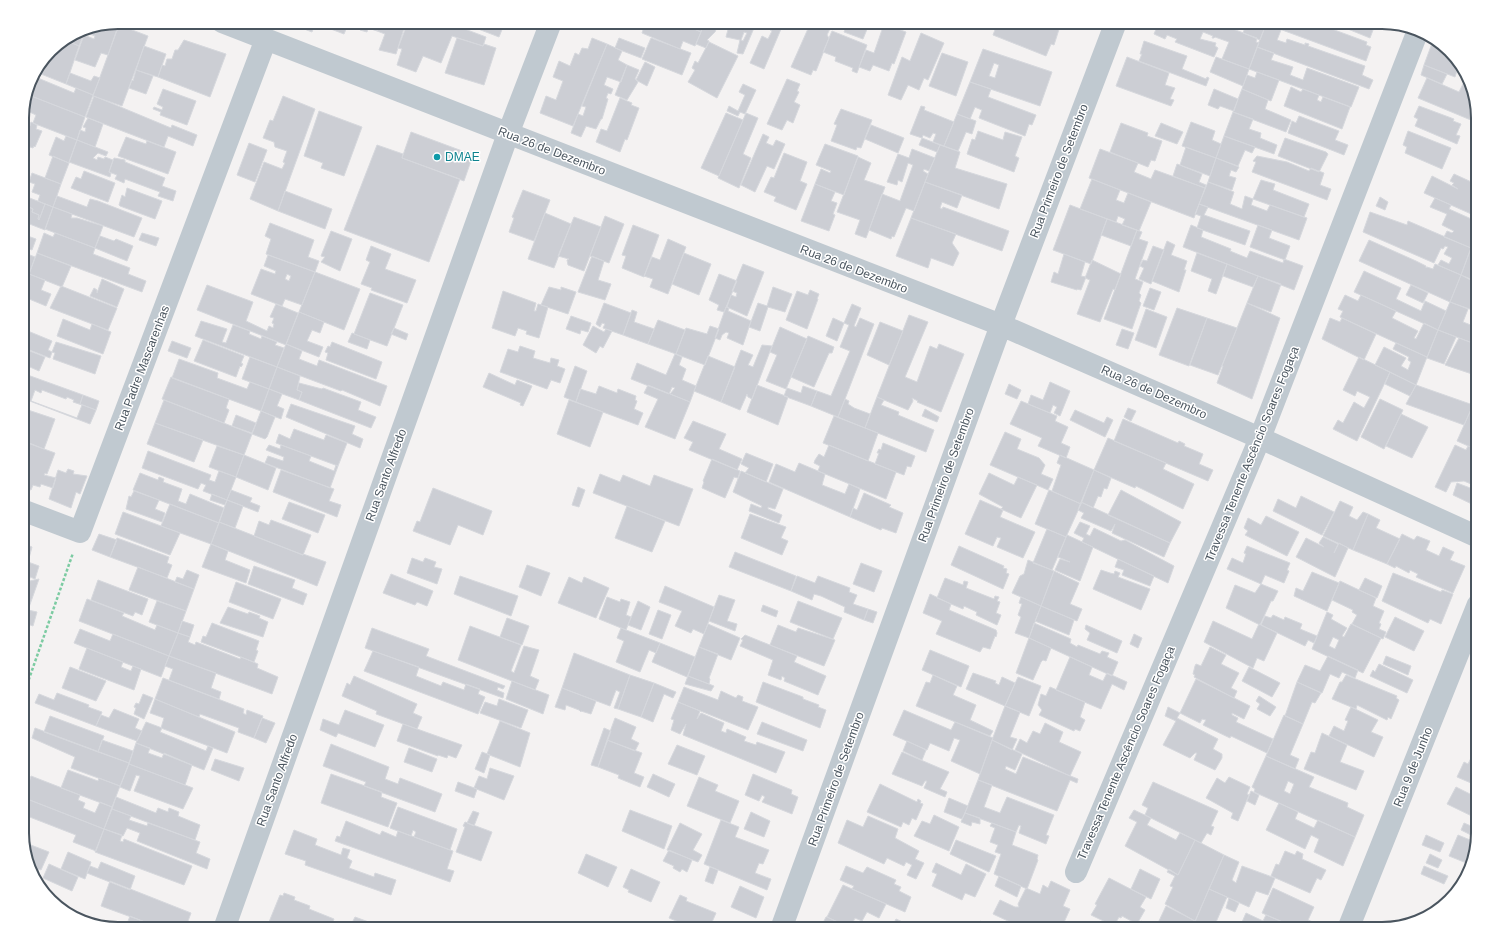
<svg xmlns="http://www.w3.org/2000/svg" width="1500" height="951" viewBox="0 0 1500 951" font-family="Arial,sans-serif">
<rect width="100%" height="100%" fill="#f4f2f2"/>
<path fill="#ccced4" stroke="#d6d8dd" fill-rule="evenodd" d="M120,22L119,26L111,24L118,22Z
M301,22H322L321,26L315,24L312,32L299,27Z
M324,22H349L344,34L323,26Z
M358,22H381L377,31L368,28L367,32L360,30L361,26L357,25Z
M381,22H406L396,54L379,50L385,34L377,31Z
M408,22H446L486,37L483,46L452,36L441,63L423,56L416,72L397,65L402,49L398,48Z
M460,22H505L499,37Z
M636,22H678L701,32L695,46L683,41L680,49L642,33L644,27L635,24Z
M678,22H705L701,32Z
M705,22H719L715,32L707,40L709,41L706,48L696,44Z
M730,22H745L744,25L754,28L743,54L737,53L740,40L726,37ZM744,32L747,33L743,41L741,40Z
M769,22H784L764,69L750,63L762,36L768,39L772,31L767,28Z
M811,22H833L827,35L829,38L816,71L813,70L811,75L791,67Z
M848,22H870L863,39L844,32Z
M998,22H1059L1061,23L1054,45L1051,44L1046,56L993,35Z
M1159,22H1188L1201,27L1203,22H1214L1257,38L1256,42L1259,43L1249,69L1222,59L1229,42L1215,37L1214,38H1212L1213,36L1203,32L1200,39L1216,43L1215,46L1218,48L1214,57L1175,42L1177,39L1167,35L1165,39L1154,34Z
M1247,22H1267L1260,40L1243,33Z
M1267,22H1302L1312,26L1313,23L1321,25L1367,42L1366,45L1371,47L1366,61L1266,24Z
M1333,22H1376L1370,38L1333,23Z
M884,24L906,32L894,64L892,63L889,71L873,65L870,71L859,67L866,50L874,53Z
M1266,24L1281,30L1277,40L1286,43L1287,39L1305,45V43L1309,44L1308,46L1365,66L1362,75L1373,80L1369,89L1257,47Z
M104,25L117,29L108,55L101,53L95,67L75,60L84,35L94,39L95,36L85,32L86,28Z
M119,25L148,36L122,106L93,96Z
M86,28L79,46L65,40L82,29Z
M832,31L867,45L857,73L852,71L853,68L835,61L836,57L823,52Z
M921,33L944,43L928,80L924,78L919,90L908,85L901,100L888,95L902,57L910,61Z
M457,38L483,46L484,44L496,48L484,85L445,73Z
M592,38L607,44L573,126L540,113L546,96L556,100L563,81L553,77L559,61L570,66L575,53L579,55L582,48L588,49Z
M619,38L645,48L641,58L615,48Z
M651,38L691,53L682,75L642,59Z
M1434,38L1459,64L1455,77L1424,65Z
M65,40L79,46L66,84L36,72L50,50Z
M184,40L226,54L210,97L158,77L162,65L165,66L167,59H172L175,50H178Z
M1144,41L1187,56L1182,69L1206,79L1207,77L1209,78L1206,86L1139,61L1142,54H1140Z
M709,42L738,56L717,98L688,82L695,70L692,68L695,61L698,63Z
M607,44L622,51L618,60L627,65L621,82L607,77L604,85L613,89L611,94L608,93L606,98L608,99L602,119H601L596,129L586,126L581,137L571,133L578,114L583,116L586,107L582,106Z
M144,46L166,54L158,77L136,70Z
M1257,47L1274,53L1271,60L1293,67L1290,75L1303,80L1307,68L1359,87L1351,107L1249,69Z
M983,49L1052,72L1040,106L970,82ZM994,63L999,65L995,78L989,76Z
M942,53L968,62L956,96L929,86Z
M1127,57L1169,73L1165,85L1175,88L1170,99L1174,100L1171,106L1116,86Z
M1216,57L1249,69L1243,86L1210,72Z
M645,62L655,67L647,86L636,80Z
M627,65L639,70L635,79L638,82L627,100L615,95Z
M1424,65L1447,74L1442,84L1421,75Z
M136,70L153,76L146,94L129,88L132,80L133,81Z
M1257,72L1279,80L1271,101L1242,89L1247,75L1255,78Z
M1466,72L1468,82L1463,80Z
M70,73L91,81L94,76L100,78L93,95L66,84Z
M33,76L74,93L76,88L93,95L85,117L26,94L29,81Z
M1427,78L1459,92L1463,84L1470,87L1478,123L1418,98Z
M787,79L800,84L797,91L799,92L794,102L800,105L793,123L787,120L782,130L767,124Z
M970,82L991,89L988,97L1036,115L1032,125L1029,124L1025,136L979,118L982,110L977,108L975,107L970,119L957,114Z
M743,84L756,90L745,114L740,112L738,116L727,111L729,106L738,111L745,95L739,92Z
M1291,87L1301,92L1303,89L1319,95L1317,100L1321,102L1323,97L1350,107L1342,129L1284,106Z
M163,89L196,101L187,125L160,115L161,112L153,109L154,107L162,110L163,107L157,104Z
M1214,89L1238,99L1234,111L1220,106L1218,109L1208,105Z
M1242,89L1268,100L1265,109L1291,120L1286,132L1233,112Z
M26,94L85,117L77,140L33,123L36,115L23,109L22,112Z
M94,96L171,128L172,125L197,135L193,146L168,136L164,147L86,117Z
M283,96L315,109L278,211L250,199L264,162L282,169L285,163L283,162L287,151L275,147L274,142L263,138L270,120L273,121Z
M620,98L632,103L631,105L639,108L627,140L625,139L620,152L596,142L601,129L607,131Z
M921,106L925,107L924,110L954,122L944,146L933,142L936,134L933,133L930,138L923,135L922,138L910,134Z
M1419,106L1454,119L1453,121L1461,124L1456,135L1460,136L1457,144L1415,126L1418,119L1414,117Z
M841,109L872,120L861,148L857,147L856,150L831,141L837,125L834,124Z
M319,111L362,127L344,176L321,168L323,163L304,156Z
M1233,112L1253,119L1249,129L1261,133L1260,138L1277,145L1274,154L1224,136Z
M726,113L743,120L719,176L701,168Z
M746,113L758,118L743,154L751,158L739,188L718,178Z
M957,114L976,121L972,134L966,132L958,151L944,146Z
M1299,116L1339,131L1335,140L1348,145L1344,155L1288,133L1292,121L1296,123Z
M88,118L103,124L95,147L77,140L80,130L85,132L86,128L83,127Z
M31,122L37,125L36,129L42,131L35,147L34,146L33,148L22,144V124L30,126Z
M1191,122L1215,131L1212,140L1221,144L1216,158L1182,146Z
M1121,123L1148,133L1147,136L1162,141L1155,161L1151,160L1148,167L1110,152Z
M1161,123L1183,132L1177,144L1155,136Z
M871,125L904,138L898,153L865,139Z
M978,131L1003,140L1005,132L1022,137L1015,156L1019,158L1014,172L967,154L972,139L975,140Z
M1408,131L1451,148L1442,169L1405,153L1407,147L1403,145Z
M411,132L473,155L464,181L402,158Z
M763,134L769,137L766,143L773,146L776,140L785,144L774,169L767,166L755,192L741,185Z
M66,136L77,140L69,163L49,155L56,137L64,141Z
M1224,136L1255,147L1252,153L1245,150L1238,166L1216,158Z
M126,137L146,144L147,141L176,152L168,174L118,156Z
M922,138L940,145L937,152L919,145Z
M1285,138L1326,152L1328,154L1319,172L1278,156Z
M77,140L108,152L106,156L98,153L93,158L97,160L98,157L104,159L105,157L113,160L109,172L111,173L110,177L69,162Z
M249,143L267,150L255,182L237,175Z
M22,144L30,147L23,168L22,167Z
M825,144L858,156L844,195L815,184L821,169L830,173L831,171L816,165Z
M377,145L403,154L402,158L460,179L429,262L344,230Z
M940,145L960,152L955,168L1007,184L999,209L925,182Z
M1186,147L1216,158L1210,176L1180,165Z
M912,149L935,158L929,171L924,169L923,171L928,174L914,211L906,208L894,237L892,236L891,239L869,230L882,194L900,201L913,165L908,163L902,182L898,180L897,185L887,182L898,154L909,158Z
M1100,149L1138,163L1134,172L1151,179L1155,170L1205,188L1194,218L1089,178Z
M784,153L807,162L800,181L807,184L796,210L774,201L776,197L764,192L771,177L774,178Z
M53,156L69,163L61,184L45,178Z
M1257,156L1287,162L1309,171L1311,168L1324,173L1320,185L1331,189L1327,200L1252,172L1256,162L1253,161Z
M858,157L871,163L864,180L885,187L866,238L855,234L860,220L837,212Z
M114,158L125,160V162L165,178L162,186L176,191L173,201L158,196L160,192L125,179L124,183L115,179L117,175L109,172Z
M1216,158L1239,167L1236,172L1231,170L1229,176L1236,178L1232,190L1208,182Z
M1177,164L1202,174L1199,182L1206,185L1205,188L1173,176Z
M84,171L115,183L108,202L71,188L76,177L81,179Z
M32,173L61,184L53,207L38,201L40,195L32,192L35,184L29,182Z
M1454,174L1478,185V217L1424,193L1432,176L1458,189L1452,185L1454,183L1450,181Z
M22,177L29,180L23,196L22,195Z
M1092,179L1120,190L1116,200L1124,203L1128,193L1151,202L1139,231L1122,225L1125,219L1118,216L1116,222L1080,209Z
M1261,180L1275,184L1273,190L1309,204L1304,217L1253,199Z
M925,182L962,195L957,208L942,202L940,208L942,209L943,207L1009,231L1002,251L911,218Z
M1208,182L1234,192L1230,204L1242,209L1245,196L1253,199L1251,205L1267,211L1270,205L1307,218L1299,240L1199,204Z
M815,184L835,192L831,201L837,203L833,214L835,215L829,231L801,221Z
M127,188L162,201L155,219L120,206L119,205L122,195L125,197Z
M523,190L550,200L534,241L509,232L514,218L512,217Z
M285,191L332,209L325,229L278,211Z
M22,195L45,204L39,220L38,219L39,215L32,212L33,209L29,207L28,210L22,208Z
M57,196L87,207L90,199L98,201L142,218L134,237L53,207Z
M1380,197L1388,202L1385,210L1376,206Z
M1435,198L1451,205L1449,209L1478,222V227L1471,248L1444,237L1447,231L1452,233L1454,231L1442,225L1447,214L1430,207Z
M45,204L53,207L45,230L22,221V208L28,210L29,207L33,209L32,212L39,215L38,219L39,220Z
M1199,204L1208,207L1204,215L1250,231L1245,245L1197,228L1201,216L1195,214Z
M1070,205L1107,219L1091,264L1053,250Z
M53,207L72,214L71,218H77L103,226L95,248L45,229Z
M1370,212L1407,225L1408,221L1471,248L1461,275L1438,265L1441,260L1449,264L1452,258L1444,254L1448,247L1445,246L1443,249L1441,248L1434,263L1363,232Z
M545,213L571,224L554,268L528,259Z
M605,216L624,224L609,263L590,256Z
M574,217L601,227L584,271L568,265L567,260L569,259L558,256Z
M911,218L956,234L952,243L959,253L953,266L931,258L928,268L896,256Z
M1107,219L1137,230L1131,246L1101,235Z
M270,223L314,240L308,257L319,261L315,272L266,254L271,239L265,236Z
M633,225L659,235L644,277L622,268L626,256L622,255Z
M1191,225L1203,230L1201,237L1231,249L1230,251L1247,258L1250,251L1283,263L1284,259L1303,266L1294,290L1183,247Z
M1258,225L1272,230L1269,238L1290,246L1285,260L1250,247Z
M1478,227V251L1471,248Z
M1137,230L1142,232L1139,239L1148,242L1135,279L1143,282L1139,293L1141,295L1139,301L1141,303L1132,329L1104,319Z
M331,231L352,239L340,271L321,262L325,257L321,256Z
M44,233L53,237L55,233L95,248L93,254L130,268L128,274L146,281L142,292L37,253Z
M142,233L159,238L156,246L139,240Z
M22,234L36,239L32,250L22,246Z
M100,236L114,241L116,239L133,246L127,261L95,248Z
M668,239L686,247L668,294L650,287L653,279L644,276L652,257L660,260Z
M1369,240L1416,261L1426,266V268L1427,267L1433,269L1435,264L1461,275L1450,302L1359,261Z
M1167,241L1175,245L1171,255L1187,261L1184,270H1186L1179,292L1152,281Z
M371,246L391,254L385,269L416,280L407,303L371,290L372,288L361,284L370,262L366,260Z
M1153,246L1164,250L1151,284L1139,279L1144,268L1140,266L1143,260L1147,261Z
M1471,248L1478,251V282L1461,275Z
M22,252L35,257L29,274L22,271Z
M37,253L71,266L62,287L29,274Z
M684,253L711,264L699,295L672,284Z
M1197,253L1227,264L1216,294L1208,291L1212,279L1191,271Z
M1064,254L1085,262L1081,276L1086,277L1081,290L1077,289V290L1051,282L1054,272L1058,274Z
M268,255L315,272L302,305L285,299L282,306L251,294L261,269L275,274L276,271L264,266ZM287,274L291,276L289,281L285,279Z
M592,256L604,261L598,280L611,284L605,300L578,292Z
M1092,260L1121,274L1115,290L1113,289L1100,322L1077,314L1090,280L1085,278Z
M743,264L764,272L747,316L727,307L731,295L736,297L737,293L732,291Z
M1227,264L1258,276L1253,287L1223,276Z
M22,271L29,274L22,292Z
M1364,271L1401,288L1396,299L1421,311L1425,301L1446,311L1438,330L1354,292Z
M315,272L360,289L344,330L299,312Z
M29,274L45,280L41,290L51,294L46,306L22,296Z
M719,274L737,281L724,312L717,310L719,305L709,300Z
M1461,275L1478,284V312L1450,302Z
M1258,276L1281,284L1271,312L1247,303Z
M102,279L124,289L117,307L90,296L94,288L97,290V293Z
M207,285L253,302L246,321L267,331L269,326L273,328L274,324L272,323L274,318L270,317L276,304L298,313L286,345L197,310Z
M1411,285L1428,293L1423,303L1406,295Z
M61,286L117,308L108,330L50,308Z
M549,287L561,290V287L576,292L568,314L541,305Z
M773,287L792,294L785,312L768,307L760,331L749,327L758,303L767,306Z
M1150,288L1161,292L1154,310L1143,306Z
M810,290L819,294L817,299H818L807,329L786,320L797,291L808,295Z
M503,291L536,303L534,311H536L538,304L548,307L539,338L526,334L527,331L518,328L515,336L492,328Z
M370,293L403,305L387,346L354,334Z
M1345,295L1358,301L1361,295L1396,311L1392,318L1418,331L1414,338L1416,339L1424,323L1438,330L1427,357L1340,317L1343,311L1338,309Z
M1450,302L1468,309L1463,322L1476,327L1478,321V345L1438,330Z
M604,303L631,313L623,335L603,328L605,324L602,323L600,327L596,324Z
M1247,303L1280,318L1252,399L1217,383L1223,366H1222Z
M852,304L861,308L854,326L856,327L860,318L874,324L838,417L811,406L817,391L831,396L850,351L840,347L849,325L844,323Z
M726,307L729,308L728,311L751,321L743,345L727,338L729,333L726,332L722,335L720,340L715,338Z
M1177,308L1207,318L1189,366L1159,355Z
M1146,309L1167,317L1156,348L1135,340Z
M632,310L637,312L634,322L654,329L648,344L623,335Z
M299,312L324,322L320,333L312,330L307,341L323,347L319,357L286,344Z
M909,315L928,322L905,377L917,382L930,346L937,349L939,344L964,354L941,412L917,402L918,401L912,398L913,401L908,410L877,397Z
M571,316L591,323L588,332L581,330L580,334L566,329Z
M833,318L844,323L837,341L826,336Z
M1207,318L1237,328L1218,375L1190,365Z
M1330,318L1340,322L1342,318L1376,334L1364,360L1322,339Z
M63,319L90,330L92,324L111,332L103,354L57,336Z
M658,320L685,330L676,354L648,344Z
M22,321L25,323L23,329L52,341L48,350L52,352L50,358L22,347Z
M201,321L227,329L222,342L226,343L233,325L250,331L249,334L261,339L262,336L277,342L275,345L284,348L277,367L195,336Z
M880,322L903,331L889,365L867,355Z
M593,326L604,332L606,329L612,331L603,348L600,346L596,353L583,345Z
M710,326L719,329L705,365L676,354L686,328L707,334Z
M780,327L807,339L786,389L766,381L777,355L770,352Z
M394,328L408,334L406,340L391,334Z
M1122,329L1134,333L1128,349L1116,345Z
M1438,330L1456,337L1444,364L1427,358Z
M352,333L370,340L367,349L348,342Z
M808,336L834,347L832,353H829L814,387L791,377Z
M1459,338L1478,345V376L1445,365Z
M203,340L244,356L241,363L243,364L241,367L240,366L236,377L194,361Z
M172,341L191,348L187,358L168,351Z
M56,342L101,356L95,374L53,359L55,353L52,352Z
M332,342L382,362L376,379L326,360L328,353L325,352L328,346L330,347Z
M1396,343L1427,357L1416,385L1375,365L1384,347L1406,358L1401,366L1408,370L1411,362L1408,360L1409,357L1393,349Z
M286,344L302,351L299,359L317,366L319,360L387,386L380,406L342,390L341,391L277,367Z
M762,345L772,346L752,399L748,397L747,394L740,410L721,402L741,350L753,355L748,365L753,367Z
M520,346L535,351L533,358L550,363L551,358L559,360L557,366L565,369L560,383L551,380L547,389L500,372L508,349L518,352Z
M22,348L45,357L39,371L30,367L28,371L22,369Z
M675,354L682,357L679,365L686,369L682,380L696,386L690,402L670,394L675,388L672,387L669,394L631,379L637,363L666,375Z
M708,356L735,367L721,402L694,391Z
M250,357L277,367L269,389L242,379Z
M1359,357L1390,372L1357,441L1333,429L1338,420L1343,423L1354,402L1364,408L1370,397L1357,391L1355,396L1343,390Z
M179,359L218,373L217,378L247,389L250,382L269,389L261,411L172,378Z
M575,366L587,371L576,402L564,397Z
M277,367L300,376L297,390L302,392L299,400L269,389Z
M1390,372L1416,385L1410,396L1385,384Z
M22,373L83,395L80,404L96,410L90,424L22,398L29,385L22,382Z
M489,373L515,385L517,380L532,386L523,406L520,405L521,403L483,387Z
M171,377L229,399L226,408L229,410L224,423L162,399Z
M22,382L29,385L24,396L22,395Z
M1050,382L1070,391L1060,416L1054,413L1057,407L1053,405L1050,413L1028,404L1031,395L1043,400Z
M299,383L322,389L323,388L361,402L358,410L376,417L371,428L299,400L302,392L297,390Z
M1009,384L1021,390L1017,399L1005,394Z
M648,385L690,402L675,439L645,427L658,399L644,393Z
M757,385L788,397L778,425L747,412Z
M1416,385L1473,405L1464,425L1406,404Z
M599,386L617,393L618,389L636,396L635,400L637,401L634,409L643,413L638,425L576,402L580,389L596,394Z
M803,386L817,391L811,406L784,396L787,388L801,393Z
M269,389L282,394L277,406L284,409L281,419L261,411Z
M35,390L41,393L42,390L66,399L67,397L74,400L73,402L82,405L77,418L31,401Z
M83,395L99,401L96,410L80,404Z
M877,397L884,400L881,405L899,412L898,415L934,430L926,452L865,428Z
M845,399L849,401L848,404L854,408L870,414L865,428L838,417Z
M1380,399L1403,410L1384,449L1361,437Z
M164,400L252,434L244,455L155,423Z
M569,400L603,412L590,447L557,434Z
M1021,401L1057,416L1055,421L1068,427L1061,443L1070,447L1066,458L1038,446L1042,438L1010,424Z
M291,404L355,426L352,434L363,439L360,448L286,417Z
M1473,405L1478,407V443L1475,449L1457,441Z
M22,408L55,419L44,449L27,442L28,438L22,435Z
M1128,408L1136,411L1131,421L1124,417Z
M925,409L939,417L937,422L922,416Z
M1075,410L1104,423L1107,417L1113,420L1105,437L1070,420Z
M261,411L275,417L267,437L265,439L252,434Z
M1401,414L1428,427L1412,458L1386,446Z
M236,415L256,423L252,433L232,426Z
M834,416L878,433L868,461L823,443Z
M1123,419L1178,443L1179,441L1185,444L1184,446L1203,454L1199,464L1213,470L1208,481L1114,441Z
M693,421L726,434L719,449L742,459L737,470L689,450L693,442L684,438Z
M155,423L203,440L194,462L147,444Z
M294,429L324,440L326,435L347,443L338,466L276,443L279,434L290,439Z
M1005,432L1021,439L1017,449L1039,458L1045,465L1041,474L1053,479L1048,490L990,465Z
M1108,438L1166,463L1163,469L1194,484L1183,509L1136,486L1135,488L1094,470Z
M22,441L55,453L47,474L45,473L44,475L56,478L53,488L41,484L40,487L33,485L31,490L22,487L24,481H22Z
M883,443L915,456L911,467L907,466L904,475L875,464L879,453H877L879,449L881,450Z
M269,445L280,449L281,445L311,456L309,461L334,471L336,465L338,466L330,488L265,463L268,456L283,461L284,457L266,450Z
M829,445L896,472L886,499L818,471L820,466L814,463L815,460L819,454L824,457Z
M1455,445L1466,450L1468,446L1478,450V487L1464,481L1451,482L1446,492L1435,487Z
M217,446L244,455L236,477L209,467Z
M148,451L211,475L209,480L215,482L219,471L236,477L227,500L203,491L206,485L201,483L198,489L142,468Z
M746,453L773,464L766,482L745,473L749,468L741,464Z
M244,455L276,468L268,490L236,477Z
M1060,455L1094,470L1081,504L1052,491L1061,465L1057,463Z
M712,459L740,471L738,478L734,477L725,498L702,488L704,482L703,481Z
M799,463L825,474L822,485L845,494L849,484L860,489L850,517L769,482L776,464L795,472Z
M68,469L74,471L73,474L87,476L80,494L76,492L71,508L49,499L58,470L66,473Z
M281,470L334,489L329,501L341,505L337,517L273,492Z
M1094,470L1111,478L1107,489L1104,488L1101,497L1098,496L1093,508L1081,502Z
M741,471L783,489L775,509L768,507V509L782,515L779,523L749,511L751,504L761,508L762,506L733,492Z
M140,473L158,480L159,477L164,479L163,482L182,489L178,501L186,504L190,494L224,508L219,523L133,490Z
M989,473L1014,485L1018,477L1037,485L1021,518L1001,509L1003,507L979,494Z
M600,474L620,482L623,475L650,486L654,475L693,489L679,526L593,493Z
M1457,483L1478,491V507L1453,495Z
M578,487L585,490L579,507L572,505Z
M433,488L492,511L483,535L458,525L450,545L413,531L417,521L420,522Z
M231,490L252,498L250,502L260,506L258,512L227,500Z
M1049,490L1081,504L1066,537L1035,524Z
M1121,490L1181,522L1170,543L1108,515Z
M134,491L159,500L155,509L165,513L162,522L126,509L129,496L131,497Z
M864,493L891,505L889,507L903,513L896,533L882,528L881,530L850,517L853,508L857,510Z
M212,494L227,500L225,505L210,500Z
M1301,496L1334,512L1322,535L1273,511L1278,499L1296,508Z
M227,500L243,506L235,528L219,522Z
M980,500L1003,510L1000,517L1035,532L1023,558L997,547L1001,538L997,537L993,546L965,534Z
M1340,501L1353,507L1349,516L1357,520L1363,512L1368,514L1353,550L1323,536Z
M289,502L325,515L318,533L282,519Z
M1081,502L1170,543L1164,557L1112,533L1115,524L1111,531L1081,518L1084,513L1078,510Z
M170,504L219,523L211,544L161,526Z
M627,506L665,521L652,552L615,538Z
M123,512L180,533L170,555L115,534Z
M750,514L786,527L781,538L788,541L782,555L741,538Z
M1368,514L1380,520L1376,528L1400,539L1387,564L1353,550Z
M1266,516L1299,532L1287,556L1245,535L1248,531L1244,528L1248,518L1261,525Z
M271,520L311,535L303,555L254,536L259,521L269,525Z
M219,522L303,555V554L326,562L317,586L211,544Z
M1080,522L1090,526L1086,534L1090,536L1094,528L1121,541L1125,540L1174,566L1168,583L1082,542L1084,538L1074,533Z
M1047,529L1066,537L1052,570L1033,563Z
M99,534L117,540L110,557L92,550Z
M1402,534L1414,540L1417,536L1430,541L1426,550L1439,556L1443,547L1454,552L1450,560L1465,566L1453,593L1416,577L1418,574L1410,570L1409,573L1396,566L1395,568L1387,564Z
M1067,535L1093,547L1080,581L1055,570L1060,559L1070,562L1058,557Z
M1323,537L1338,544L1334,553L1339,543L1348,548L1335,577L1296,557L1306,538L1324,547L1319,543Z
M117,538L169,557L167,563L172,565L167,578L110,557Z
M22,543L32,547L28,562L39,566L35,579L30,577L29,582H25L22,581Z
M211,544L228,551L225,560L250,570L246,583L202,567Z
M959,546L1004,566L1003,568L1007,569L1006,573L1009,574L1003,589L951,565Z
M1247,546L1290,563L1287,570L1289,571L1284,583L1265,575L1261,584L1227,569L1232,558L1243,563L1246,554L1244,553Z
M735,552L796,576L791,591L729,567Z
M412,558L423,562L425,558L436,562L434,567L442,569L437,584L407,573Z
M1118,559L1154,576L1150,586L1122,575L1124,570L1115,567Z
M1028,560L1054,571L1041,606L1012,593L1020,576L1024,574Z
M861,563L882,571L874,592L853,584Z
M527,565L550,573L541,596L519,587Z
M254,566L295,580L292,588L307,594L303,605L248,584Z
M138,567L194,589L186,611L129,590Z
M187,570L199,575L194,589L175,582L177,577L183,579Z
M1101,570L1110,573L1114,574L1115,571L1120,573L1118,577L1150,589L1141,610L1093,589Z
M1054,571L1079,583L1070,604L1082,609L1077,621L1041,606Z
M1312,572L1339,583L1327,611L1294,596L1296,588L1303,591Z
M1393,573L1441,592L1442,590L1453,594L1441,624L1430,619L1428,623L1382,601Z
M391,574L433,591L427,606L417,602L415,605L383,593Z
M460,576L518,596L511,616L454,594Z
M797,576L815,583L818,576L850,588L849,592L857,595L853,604L868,609L864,620L844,612L845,607L821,596L814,594L812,600L791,591Z
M569,577L582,583L584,577L609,588L596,618L558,603Z
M945,578L963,585L964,581L968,582L966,588L994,599L995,596L999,597L997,601L1000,602L996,613L1001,615L997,625L976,615L977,612L964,606L963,609L937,598Z
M1365,578L1382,586L1377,598L1359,590Z
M39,579L28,610L37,612L33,626L22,622V581L25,582Z
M98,580L148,599L142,615L135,612L133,616L91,600Z
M1340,581L1376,598L1373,606L1384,611L1379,623L1381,624L1379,629L1386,632L1383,639L1352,624L1357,615L1352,612L1353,610L1332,600Z
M236,582L281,599L273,619L229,602Z
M1261,584L1278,591L1273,601H1271L1260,625L1226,608L1235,585L1255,593Z
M665,586L714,607L704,634L693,629L691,633L675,626L682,611L659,602Z
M930,594L951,604L949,610L996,630L997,633L996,637L995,636L990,649L983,647L980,652L936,634L942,621L923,613Z
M719,595L735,600L727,621L737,624L735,631L709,621Z
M607,597L620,602L621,599L630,602L626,615L631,617L626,630L599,619Z
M1021,597L1041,606L1029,638L1015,633L1021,617L1018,615L1022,604L1019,603Z
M87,599L124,613L122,616L155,630L157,625L178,633L169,656L79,621Z
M157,601L186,611L178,633L149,622Z
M638,601L650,607L641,630L628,625Z
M798,601L842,618L833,639L790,622Z
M763,605L778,611L776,617L761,611Z
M1041,606L1074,620L1069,635L1035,621Z
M228,607L248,614L249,612L260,616L259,618L268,622L263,637L220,623Z
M868,609L877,612L873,623L864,620Z
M658,610L671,615L662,639L649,634Z
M1327,612L1333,615L1331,619L1347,628L1342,636L1344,637L1351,624L1381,638L1363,673L1312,649ZM1333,637L1339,640L1335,649L1329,646Z
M1273,615L1284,620L1285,617L1302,624L1300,629L1317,636L1314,643L1308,640L1305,646L1261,625L1265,616L1271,618Z
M1395,617L1424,631L1414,651L1385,637Z
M507,618L529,626L522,645L500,637Z
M182,621L194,625L190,637L178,633Z
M1213,621L1252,639L1259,624L1277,633L1264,661L1257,658L1253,668L1204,642Z
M212,623L259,641L256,650L258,651L254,662L201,642L203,636L206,637Z
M1034,623L1071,639L1070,643L1077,647L1078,645L1100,654L1102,651L1109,653L1107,657L1118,662L1112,676L1029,638Z
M708,624L740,638L731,660L699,647Z
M778,625L796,632L798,628L835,640L824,666L770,645Z
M1086,625L1122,641L1117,653L1087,640L1090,633L1085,629Z
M470,626L521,645L511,671L514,673L524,646L539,650L530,676L539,680L535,690L458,660Z
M372,628L429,649L426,656L505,686L503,689L498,687L497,690L504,693L503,698L365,648Z
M621,628L660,643L656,653L649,650L640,672L616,662L624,641L617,638Z
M80,629L110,641L113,634L169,656L161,677L74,643Z
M178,633L190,637L188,642L195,645L196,642L240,659L241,657L258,664L257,668L278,677L272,694L169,656Z
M1134,634L1142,638L1138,648L1130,644Z
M745,635L797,656L794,662L826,676L818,695L784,681L785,678L782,676L781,680L768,675L773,660L740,646L743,640L741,639Z
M1029,638L1051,648L1046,661L1043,660L1041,662L1033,680L1016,673Z
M660,643L695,657L687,677L652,662Z
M699,647L718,654L709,678L710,679L709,684L688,676Z
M1210,647L1226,655L1221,664L1239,673L1231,688L1237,691L1234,698L1194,677L1195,675L1193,674L1195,666L1196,664L1201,666Z
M87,648L123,662L121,667L131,671L133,666L141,669L134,690L79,669Z
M930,650L969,666L961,687L922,670Z
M373,651L419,667L416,676L441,686L443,682L464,690L466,684L480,689L478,694L485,697L478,714L364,671Z
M574,653L630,675L618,709L614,708L620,692L616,690L610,706L562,688Z
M169,656L216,673L211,688L221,692L219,699L169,680L173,669L165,666Z
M1328,656L1358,670L1355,678L1342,672L1339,678L1330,674L1322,693L1297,682L1305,665L1320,671Z
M1386,656L1411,666L1408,675L1383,664Z
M1070,657L1092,667L1089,675L1103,681L1107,673L1127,682L1124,690L1112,684L1101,709L1056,690Z
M1379,664L1413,680L1407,693L1370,676L1373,670L1375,672Z
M70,667L106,681L96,701L62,688Z
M1249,667L1280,683L1272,697L1242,681Z
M973,673L996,681L995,683L999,685L1002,677L1015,683L1005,706L966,689Z
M630,675L654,683L641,717L618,709Z
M933,675L957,686L953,695L976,705L970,720L993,731L990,736L916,706L926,682L930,683Z
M1346,675L1397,696L1396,698L1399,700L1391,719L1388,717L1387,720L1357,705L1356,709L1332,699L1340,682H1342Z
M354,676L417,704L413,713L422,717L417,729L376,714L377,711L342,696L347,683L350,685Z
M688,676L714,686L711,691L685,684Z
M1018,677L1041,686L1029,716L1005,706Z
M163,678L244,709L243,713L246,715L247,710L263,716L254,738L238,732L239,728L200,714L199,717L155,699Z
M1196,679L1250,706L1244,719L1232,713V715L1238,718L1236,722L1273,739L1267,753L1231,736L1230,738L1203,725L1206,720L1202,719L1200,723L1180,713Z
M512,681L549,695L543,714L506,699Z
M763,682L803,697V699L819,705L818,707L826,710L820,728L756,702Z
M1297,682L1321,693L1315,703L1312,702L1303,724L1285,716Z
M654,683L676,692L673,698L664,694L653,722L641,717Z
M684,687L718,700L721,691L736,698L738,695L743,697L742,701L758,707L748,730L678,702Z
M1050,687L1085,702L1080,717L1085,720L1080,731L1075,729L1074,731L1039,715L1042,710L1038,705L1041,694L1046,696Z
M562,688L596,701L591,714L581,711V712L579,710L566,705L565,710L555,707Z
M57,693L89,705L88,707L102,712L96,726L35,703L39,694L54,700Z
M143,694L153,698L144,719L134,714L136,708L134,707L136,703L139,704Z
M1259,696L1276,707L1270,716L1257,709L1260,704L1256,701Z
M155,699L235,732L227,753L161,728L164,718L150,713Z
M499,699L528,710L521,728L480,713L485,702L497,706Z
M678,702L700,711L697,719L701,713L724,723L721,731L726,733L727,729L746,737L744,741L756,745L757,742L785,752L776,773L683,735L686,724L680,734L671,730L674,720L671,719Z
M1005,706L1020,712L1010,737L1017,739L1012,750L992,740Z
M1168,707L1180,713L1177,718L1218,739L1213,749L1222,754V758L1215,770L1194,760L1197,753H1195L1190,758L1163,745L1176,721L1165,716Z
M1351,707L1378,720L1371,732L1383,737L1374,757L1329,736L1334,726L1344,731L1348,721L1345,720Z
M114,709L139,719L135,728L142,731L137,741L96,726L101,715L109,718Z
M345,710L384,725L375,747L338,733L336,737L320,730L323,719L339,725Z
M904,710L951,730L955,722L993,738L980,774L951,761L960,740L954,738L949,751L930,743L927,750L893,735Z
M1284,715L1303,724L1290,755L1299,759L1295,769L1266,756Z
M50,716L104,736L98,752L44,732Z
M262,718L275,723L266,743L254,738Z
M615,718L636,727L631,739L639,743L635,751L607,740Z
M500,721L530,733L520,767L487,754Z
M146,722L162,728L160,732L206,751L208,746L213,748L204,770L136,743Z
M762,722L807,740L803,751L757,734Z
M1045,723L1063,732L1059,742L1081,752L1070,776L1015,750L1020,739L1027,743L1033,731L1040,734Z
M403,724L462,745L456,758L448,755L447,758L438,755V756L397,741Z
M35,728L129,763L120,786L71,768L75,757L32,738Z
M604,728L611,731L598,767L591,765Z
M1478,732V747L1472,745Z
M1322,733L1347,745L1340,762L1364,771L1356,790L1304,769L1311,752L1315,753Z
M102,740L133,751L129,763L98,752Z
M607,740L642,753L634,773L644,777L640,787L618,778L619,775L598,767Z
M992,740L1022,754L1015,770L1006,766L1005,769L1016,774L1023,757L1078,779L1077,783L1070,780L1057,811L978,780Z
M907,741L926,750L922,760L903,751Z
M136,743L150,748L148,753L162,758L164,753L192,765L185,785L129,764Z
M331,744L389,767L385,779L398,784L400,778L442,794L435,812L364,786L366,782L323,766Z
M677,745L705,756L697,775L668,764Z
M409,748L437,759L432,772L404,762Z
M482,752L490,755L484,773L475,769Z
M902,752L949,772L940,789L947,792L945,797L924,788L927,781H925L922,786L892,774Z
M1473,754L1478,756V786L1457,777L1464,762L1468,764Z
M1266,756L1314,777L1309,787L1348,803L1347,807L1364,815L1355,837L1254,792L1255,789L1252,787ZM1288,781L1294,784L1290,794L1284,791Z
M215,759L244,768L239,781L211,770Z
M129,764L193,788L183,809L134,791L140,776L136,775L130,791L120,787Z
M490,768L514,776L504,800L474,788L479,776L487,779Z
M68,770L98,781L99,778L120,786L112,807L61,788Z
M331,774L382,792L381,797L397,803L388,827L321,803Z
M653,774L675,784L669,797L647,787Z
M753,774L792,790L791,794L798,797L792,814L762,802L765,797L762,795L759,801L745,795Z
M31,776L80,795L78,800L85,803L83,808L95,813L100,802L112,807L104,829L22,797V778L27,780L25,785L28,786Z
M699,777L718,785L715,791L739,801L730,823L687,806Z
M1229,777L1250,787L1247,794L1249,795L1238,821L1231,818L1233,813L1206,798L1217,778L1225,783Z
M978,780L992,785L984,807L1000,813L1007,797L1054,815L1046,835L1049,836L1046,844L1019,833L1021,826L1019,825L1016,832L965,813Z
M458,782L477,789L474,798L455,791Z
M1153,782L1218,811L1211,826L1214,827L1211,835L1207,833L1201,843L1145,815L1148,808L1142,805Z
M880,784L917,802L918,799L921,801L920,803L923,804L916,820L912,818L909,825L903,822L901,827L867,812Z
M1456,787L1478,798V819L1447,804Z
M1251,791L1259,795L1255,805L1247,801Z
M22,797L104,829L96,851L73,842L76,835L22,814Z
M116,797L156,813L158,808L168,812L169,808L179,812L178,816L200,825L195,840L112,809Z
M949,798L968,806L962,819L944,812Z
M1279,803L1298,812L1295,819L1314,828L1318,820L1355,837L1343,866L1314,852L1319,839L1311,835L1305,849L1266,830Z
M398,807L457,829L450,850L414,837L416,832L413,830L411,836L390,828Z
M112,809L131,816L129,820L147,826L148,823L200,842L196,853L210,859L207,869L137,841L140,833L127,828L123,836L104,829Z
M630,810L672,826L664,849L622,831Z
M1134,810L1151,818L1147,825L1176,840L1180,833L1195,840L1178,875L1125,846L1137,822L1129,818Z
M473,811L479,813L474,826L467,823Z
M751,812L770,821L764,837L744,829Z
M965,813L980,818V824L972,822L971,826L961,822Z
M934,815L959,827L949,851L914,836L922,821L930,824Z
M868,816L898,829L895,838L919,851L915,859L924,863L916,879L907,875L912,865L906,862L904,866L887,858L884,864L838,843L847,820L863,827Z
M721,820L739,827L735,837L769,850L763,864L759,863L755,873L771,879L767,890L704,864Z
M346,821L380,835L382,831L396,837L398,831L453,851L447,869L454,871L450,882L335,841L337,836L340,837Z
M465,822L492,832L481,861L456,852L465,827L463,826Z
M680,823L702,834L693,850L702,855L698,862L667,850Z
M992,823L1016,832L1012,845L1038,855L1037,859L1038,860L1027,889L994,874L1001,854L995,852L998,845L990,842L995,828L990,826Z
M1464,823L1478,829L1477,838L1461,830Z
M104,829L122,835L120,841L123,842L124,839L192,866L184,885L95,852Z
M294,830L317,839L315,845L341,855L343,848L350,850L347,858L352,861L349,868L374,877L375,873L396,880L391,895L305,865L306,861L285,854Z
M1426,835L1444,843L1440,852L1422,845Z
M1458,835L1475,842L1469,864L1449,856Z
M956,840L996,856L989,872L950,854Z
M1195,840L1224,855L1195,921L1165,904L1173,887L1170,886L1175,876L1167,872L1169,869L1178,875Z
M23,842L49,852L41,870L39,869L37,875L32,873Z
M669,850L692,860L687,872L682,869L680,872L673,868L674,866L663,861Z
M1285,851L1295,855L1297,851L1303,854L1302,859L1326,870L1321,880L1317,878L1310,893L1271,876L1276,864L1279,865Z
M68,852L91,862L85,879L61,869Z
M586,854L617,867L608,887L578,873Z
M1430,854L1442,860L1438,868L1426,863Z
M1224,855L1239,862L1232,880L1236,883L1242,866L1275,878L1268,895L1256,891L1249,907L1209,889Z
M101,862L135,876L130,890L87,873L90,866L98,869Z
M936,863L961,875L966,864L986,874L975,897L965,893L962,900L932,886L937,874L932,872Z
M49,864L78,877L72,891L43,878Z
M846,866L863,873L867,867L896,880L894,884L901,887L899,891L911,897L905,912L852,889L854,886L840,880Z
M1424,866L1448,876L1444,884L1421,874Z
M710,867L718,870L713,884L705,881Z
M631,869L660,882L651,902L628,892L629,890L623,887Z
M1140,869L1160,879L1151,899L1131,889Z
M999,876L1021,886L1017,897L995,886Z
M1109,878L1146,897L1140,907L1145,910L1137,924L1122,916L1121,918L1119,917L1114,926L1091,915L1097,905L1095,904Z
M110,881L191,913L185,929H164L101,906Z
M1051,881L1070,890L1063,906L1070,909L1061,929H1032L1028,927L1025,929L993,914L1000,900L1015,907H1019L1018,904L1026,888L1040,894L1043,885L1048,888Z
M843,885L886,904L879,918L867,912L862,921L855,918L850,928L827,917Z
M740,886L764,897L756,918L731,907Z
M1273,888L1314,907L1308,920L1320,925L1319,929H1299L1262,913Z
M1209,889L1227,897L1213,929L1195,922Z
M284,893L295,897L294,900L310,906L309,909L334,919L330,929H287L269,922L280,895L283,896Z
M680,895L687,898L686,901L716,913L709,929H696L669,918Z
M1229,898L1239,903L1235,912L1226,908Z
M1166,906L1195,921L1191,929H1180L1169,924L1167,928L1158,923Z
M1246,913L1263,921L1266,915L1297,928L1239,929Z
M130,916L145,922L142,929H125Z
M355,917L388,929H349Z
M826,917H827L853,929H820Z
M896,919L918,929H891Z
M980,921L1000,929H977Z
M1141,921L1156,929H1136Z
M1195,922L1210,929H1191Z"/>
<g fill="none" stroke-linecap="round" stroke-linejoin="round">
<path stroke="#7ccba2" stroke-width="2.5" stroke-dasharray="3 2" stroke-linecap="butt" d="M22,699L73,553"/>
<path stroke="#c0c9d0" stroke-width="22" d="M222,22L1001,325L1260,438L1478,537
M22,510L80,532L266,39
M1076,872L1260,438L1417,33
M224,929L508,134L551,22
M781,929L1001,325L1116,22
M1348,929L1478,604"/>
</g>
<circle fill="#0f9aa8" stroke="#fff" stroke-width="1.5" cx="437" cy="157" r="4"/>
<g text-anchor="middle" stroke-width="3" stroke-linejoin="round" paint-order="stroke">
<g font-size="12" fill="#4a555f" stroke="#fff">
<text transform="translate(552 151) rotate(21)" y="4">Rua 26 de Dezembro</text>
<text transform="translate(1059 171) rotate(-69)" y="4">Rua Primeiro de Setembro</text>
<text transform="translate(854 269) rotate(21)" y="4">Rua 26 de Dezembro</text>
<text transform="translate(142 368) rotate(-69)" y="4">Rua Padre Mascarenhas</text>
<text transform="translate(1154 392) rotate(24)" y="4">Rua 26 de Dezembro</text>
<text transform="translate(1252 454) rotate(-68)" y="4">Travessa Tenente Ascêncio Soares Fogaça</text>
<text transform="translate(386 475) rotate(-70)" y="4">Rua Santo Alfredo</text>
<text transform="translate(946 475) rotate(-70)" y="4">Rua Primeiro de Setembro</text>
<text transform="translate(1126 753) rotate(-67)" y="4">Travessa Tenente Ascêncio Soares Fogaça</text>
<text transform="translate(1413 767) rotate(-68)" y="4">Rua 9 de Junho</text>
<text transform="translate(836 779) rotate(-70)" y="4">Rua Primeiro de Setembro</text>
<text transform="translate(277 780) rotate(-70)" y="4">Rua Santo Alfredo</text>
</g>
<g font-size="12" fill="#0d838f" stroke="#fff" text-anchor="start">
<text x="445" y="161">DMAE</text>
</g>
</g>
<path d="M0 0H1500V951H0ZM118 29H1382A89 89 0 0 1 1471 118V833A89 89 0 0 1 1382 922H118A89 89 0 0 1 29 833V118A89 89 0 0 1 118 29Z" fill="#fff" fill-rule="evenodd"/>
<path fill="none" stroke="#4a555f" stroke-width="2" d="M118 29H1382A89 89 0 0 1 1471 118V833A89 89 0 0 1 1382 922H118A89 89 0 0 1 29 833V118A89 89 0 0 1 118 29Z"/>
</svg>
